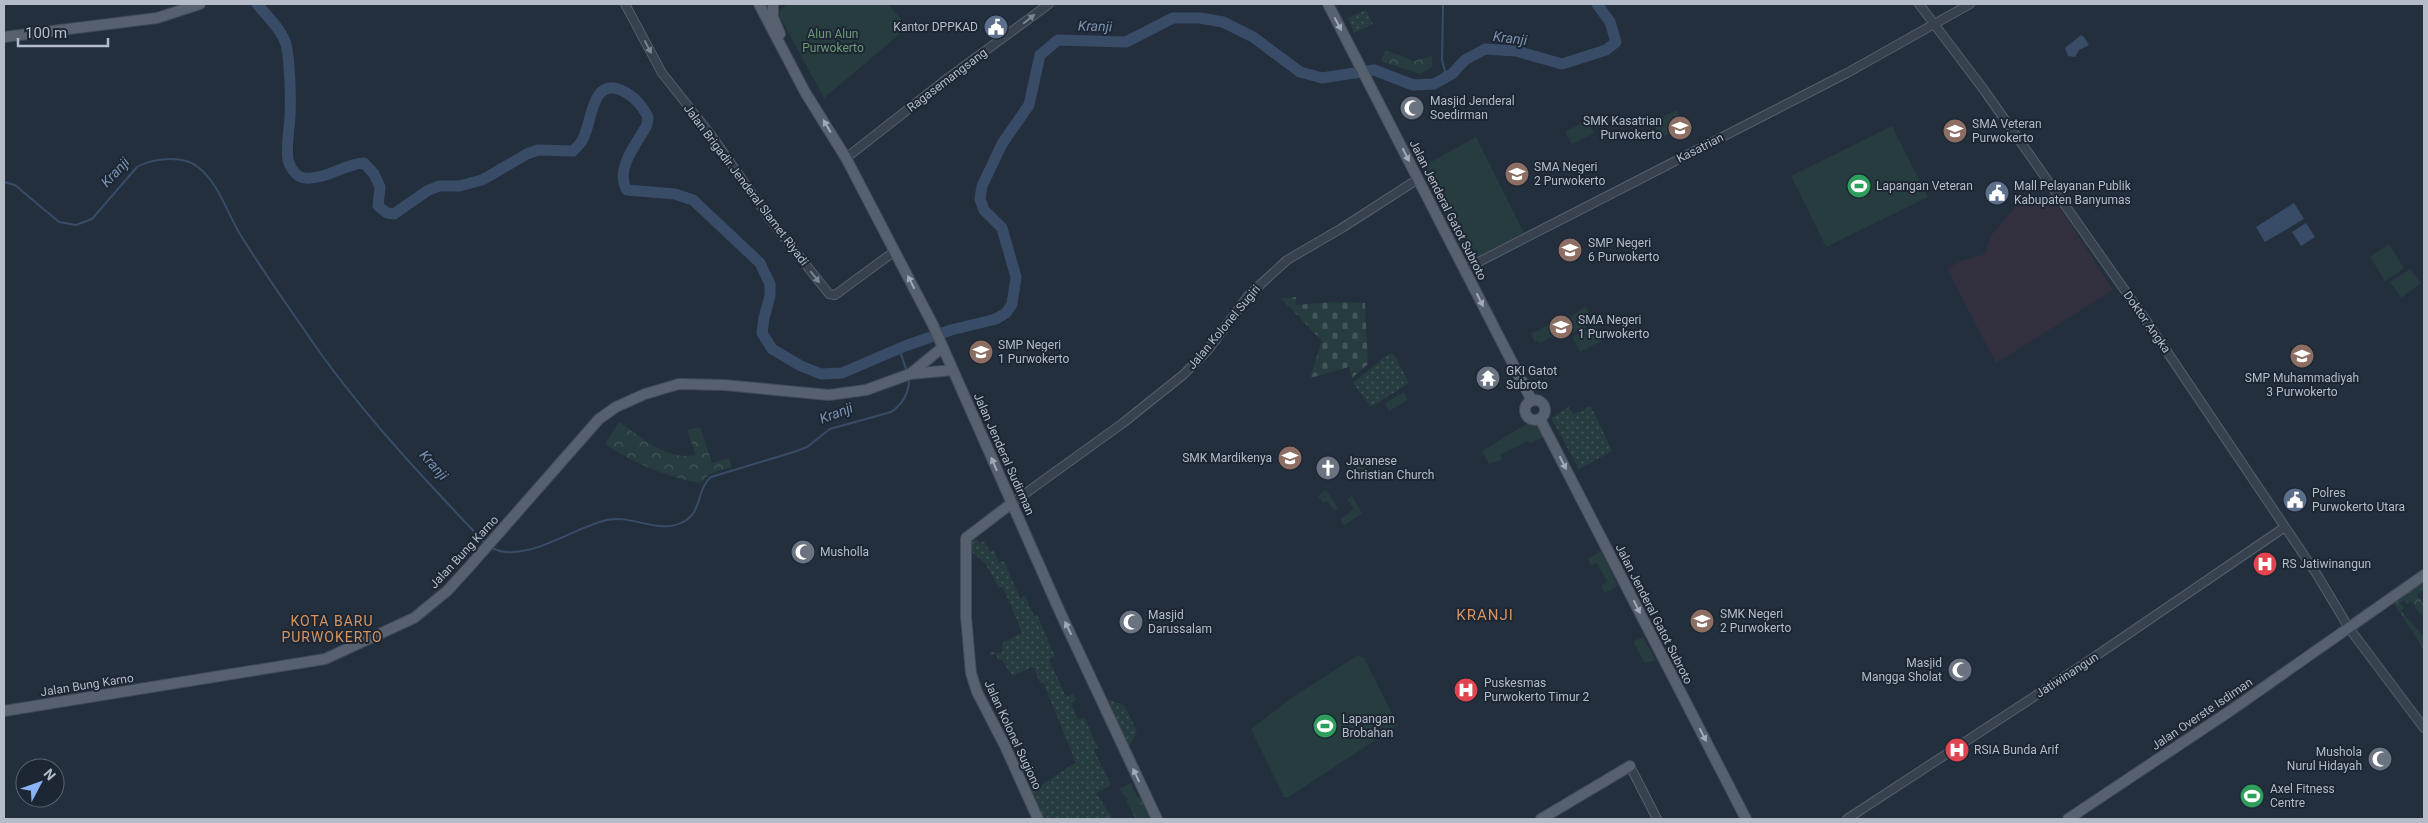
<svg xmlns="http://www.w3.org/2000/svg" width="2428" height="823" viewBox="0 0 2428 823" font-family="Roboto,sans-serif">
<defs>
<pattern id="grass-dots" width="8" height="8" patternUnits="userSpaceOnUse" patternTransform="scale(1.25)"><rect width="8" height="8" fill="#263c3f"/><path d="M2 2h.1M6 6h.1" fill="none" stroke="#435659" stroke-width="1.8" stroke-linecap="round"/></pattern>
<pattern id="forest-crowns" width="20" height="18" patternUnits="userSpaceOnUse" patternTransform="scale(1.25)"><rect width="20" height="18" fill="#263c3f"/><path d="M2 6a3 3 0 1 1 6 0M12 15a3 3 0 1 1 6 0" fill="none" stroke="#435659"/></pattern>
<pattern id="cemetery-stones" width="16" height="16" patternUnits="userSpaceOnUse" patternTransform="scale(1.25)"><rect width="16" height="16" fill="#263c3f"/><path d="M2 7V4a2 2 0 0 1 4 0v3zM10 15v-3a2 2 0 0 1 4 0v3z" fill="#435659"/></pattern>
</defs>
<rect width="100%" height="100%" fill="#242f3e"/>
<path fill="#32303f" d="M2053,197L2113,290L1996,363L1947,269L1961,261L1985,254L1990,237L2015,207L2039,204Z"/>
<path fill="url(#grass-dots)" d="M1366,10L1373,24L1354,33L1348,18Z
M1388,354H1394L1409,383L1371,407L1353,383Z
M1591,406L1612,451L1579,469L1551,418L1569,407L1573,415Z
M1361,459L1368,472L1355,481L1347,465Z
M972,535L980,543L984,541L990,552L994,550L999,563L1004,561L1020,598L1025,596L1034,616L1037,615L1055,656L1049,659L1066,697L1073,694L1076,700L1071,703L1078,720L1084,717L1098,748L1094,750L1111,785L1096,793L1113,819H1038L1025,791C1044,788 1059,771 1076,763L1043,682L1040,683L1034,668L1032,667L1012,676L1002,659L999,660L995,654L985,657L990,655V652L1002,653L1003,642L1022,633L1003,587L999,588L985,563L972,552L965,554Z
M1107,699L1124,705L1137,731L1129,747Z"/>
<path fill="url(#forest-crowns)" d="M1386,50L1414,61L1432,56V67L1420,74L1381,61Z
M619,422C641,437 667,461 696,455L687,430L700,427L712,463L729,458L732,467C721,470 706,473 701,483C666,477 635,464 605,444Z
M2424,578V589L2417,595L2424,605V616L2420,614L2411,601L2407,604L2404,600L2400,603L2404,608L2401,611L2423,636L2424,635V650L2393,602Z
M1135,796L1143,799L1150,819H1136L1126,801Z"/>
<path fill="url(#cemetery-stones)" d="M1296,297V305L1333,302L1365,303L1368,364L1352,378L1349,367L1310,378L1322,341L1281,298Z"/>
<path fill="#263c3f" d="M787,4H888L908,27L824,98L780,17V11Z
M1676,110L1684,125L1661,138L1653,122Z
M1587,120L1594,133L1572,144L1565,132Z
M1892,126L1928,197L1826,247L1791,176Z
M1476,137L1524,233L1472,260L1464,254L1422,167Z
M2389,244L2404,268L2385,281L2370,257Z
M2410,269L2421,283L2401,298L2390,282Z
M1586,307L1594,323L1571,334L1563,320Z
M1550,324L1556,334L1540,343L1538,340L1535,342L1531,334Z
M1595,324L1603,340L1580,352L1572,337Z
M1404,392L1408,400L1389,411L1385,403Z
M1528,423C1538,424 1540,428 1544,436L1530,444L1528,441L1500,455L1502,460L1489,464L1482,451Z
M1326,490L1338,508L1334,511L1327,501L1323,503L1318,496Z
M1352,496L1362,513L1344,526L1340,519L1354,509L1347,499Z
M1601,551L1618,586L1605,593L1601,586L1607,582L1597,563L1591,566L1588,558Z
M1643,637L1656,660L1645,663L1634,644V641Z
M1358,655L1364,658L1398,725L1289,797H1284L1251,729L1290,699Z
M1131,783L1147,819H1143L1119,789Z"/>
<path fill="#394c67" d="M2081,35L2084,37L2089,45L2079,50L2075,57L2068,56L2065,48Z
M2294,203L2304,219L2265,242L2256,227Z
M2306,223L2315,237L2301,246L2292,232Z"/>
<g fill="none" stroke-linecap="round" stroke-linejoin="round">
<path stroke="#394c67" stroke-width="2" d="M1441,80L1445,71L1442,60L1443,4
M4,182L15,185L59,222L76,225L92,219L137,167C153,158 183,155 198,167C218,182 227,213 240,234C260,267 283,299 305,331C357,408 422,477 486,544
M899,348L907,372
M492,548C524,565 574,527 607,520C633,514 659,536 685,521C702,511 697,488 711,477L797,451L807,447L830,429L891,412C903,404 909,394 909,379"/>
<path stroke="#394c67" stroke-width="11" d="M257,4C267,16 281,29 286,44C290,61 291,100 290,117C289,131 286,146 288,160C290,168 297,178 305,178C325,180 344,164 364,163L374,174L380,187L378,206L387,213L394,214L427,191L439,186H459L482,180L527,154L538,150L573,151C579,145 584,140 586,131C592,115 594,79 621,90C634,96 641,104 648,117L647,125C637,143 614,170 627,190L675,194L693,200L760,263L770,284V296L764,318L762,333L772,349L801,366L821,374L842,373L905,346L951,330L996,319L1006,313L1012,304L1016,277L1002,228L984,210L980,199L982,186L1002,144L1029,105L1040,55L1058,40L1126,42L1173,18H1200L1223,22L1253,37L1300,72L1322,78L1374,70L1413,85L1434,84L1452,74L1465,60L1485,49L1516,51L1562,64L1606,50L1616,42L1610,22L1597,4"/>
<defs>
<path id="minor" d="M625,4L662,73L711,135L769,218L829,294L835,295L895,251
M1919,4L1984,90L2145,319L2316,573L2349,628L2424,728
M846,158L948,78L1049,4
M1465,269L1847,73L1970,4
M1012,503L1123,423L1183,375L1208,350L1248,296L1287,260L1342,228L1418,179
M1630,766L1657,819
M1847,819L2087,662L2285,527"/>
<path id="major" d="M759,4L805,92L846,158L933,325L1060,612L1157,819
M1328,4L1532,401
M773,7V17L780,34
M4,37L157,18L200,4
M910,374L943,347
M1525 410a10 10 0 1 1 20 0a10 10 0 1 1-20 0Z
M1540,419L1746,819
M1012,503L966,538V617L971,673L977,692L1005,746L1038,819
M4,711L325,659L414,618L447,591L469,567L599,419L616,407L645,394L679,384L724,385L829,395L866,390L910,374L953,370
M1541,819L1630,766
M2068,819L2230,711L2424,575"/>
</defs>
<use href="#minor" stroke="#565f6c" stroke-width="10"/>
<use href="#major" stroke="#414a57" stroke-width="12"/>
<use href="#minor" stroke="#38414e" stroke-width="8"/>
<use href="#major" stroke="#56606e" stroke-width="10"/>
</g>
<defs><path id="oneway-solid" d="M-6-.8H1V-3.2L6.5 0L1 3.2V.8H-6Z" transform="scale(1.25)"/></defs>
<g fill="#7c8592">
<use href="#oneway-solid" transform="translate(1029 19) rotate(-39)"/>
<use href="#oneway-solid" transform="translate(648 47) rotate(62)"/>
<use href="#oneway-solid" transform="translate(815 277) rotate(52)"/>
</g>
<g fill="#a1aab7">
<use href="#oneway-solid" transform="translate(1338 24) rotate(62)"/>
<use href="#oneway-solid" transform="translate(827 126) rotate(-120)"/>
<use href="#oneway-solid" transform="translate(1406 155) rotate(63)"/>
<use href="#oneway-solid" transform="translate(911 282) rotate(-117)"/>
<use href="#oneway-solid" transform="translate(1480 300) rotate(63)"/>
<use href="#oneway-solid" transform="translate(1563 463) rotate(63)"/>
<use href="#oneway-solid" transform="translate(994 464) rotate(-113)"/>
<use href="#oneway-solid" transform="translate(1637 607) rotate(63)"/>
<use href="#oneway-solid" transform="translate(1068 628) rotate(-116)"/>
<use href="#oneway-solid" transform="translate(1703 735) rotate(63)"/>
<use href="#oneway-solid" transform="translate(1136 775) rotate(-115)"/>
</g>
<defs>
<symbol id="civic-disc" viewBox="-11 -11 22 22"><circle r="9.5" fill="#5c6f8a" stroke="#1d2633"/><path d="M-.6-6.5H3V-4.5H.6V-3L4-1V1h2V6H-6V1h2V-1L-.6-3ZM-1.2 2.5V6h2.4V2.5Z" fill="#fff"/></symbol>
<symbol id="mosque-disc" viewBox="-11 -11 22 22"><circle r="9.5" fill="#6b7280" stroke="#1d2633"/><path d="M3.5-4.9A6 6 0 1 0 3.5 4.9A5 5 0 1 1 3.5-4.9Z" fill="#fff"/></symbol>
<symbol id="school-disc" viewBox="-11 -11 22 22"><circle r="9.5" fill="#8d6e63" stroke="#1d2633"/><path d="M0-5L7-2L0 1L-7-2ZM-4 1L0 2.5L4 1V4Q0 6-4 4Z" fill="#fff"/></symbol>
<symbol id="stadium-disc" viewBox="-11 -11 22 22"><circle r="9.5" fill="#2e9e5b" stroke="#1d2633"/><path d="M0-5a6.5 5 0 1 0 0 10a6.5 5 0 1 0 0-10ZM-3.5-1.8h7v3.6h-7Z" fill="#fff"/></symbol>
<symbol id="temple-disc" viewBox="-11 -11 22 22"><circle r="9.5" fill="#6b7280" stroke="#1d2633"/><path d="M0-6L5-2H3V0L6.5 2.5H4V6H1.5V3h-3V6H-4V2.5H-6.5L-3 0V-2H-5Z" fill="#fff"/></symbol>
<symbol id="church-disc" viewBox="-11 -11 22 22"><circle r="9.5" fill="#6b7280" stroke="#1d2633"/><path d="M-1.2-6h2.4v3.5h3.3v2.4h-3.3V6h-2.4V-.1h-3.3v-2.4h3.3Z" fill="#fff"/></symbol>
<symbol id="hospital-disc" viewBox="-11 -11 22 22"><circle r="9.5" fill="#e0444e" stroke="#1d2633"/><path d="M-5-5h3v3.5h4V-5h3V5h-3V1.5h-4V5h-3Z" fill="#fff"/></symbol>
</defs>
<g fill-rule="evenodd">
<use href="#civic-disc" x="982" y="13" width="28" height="28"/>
<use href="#mosque-disc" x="1398" y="94" width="28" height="28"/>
<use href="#school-disc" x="1666" y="114" width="28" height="28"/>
<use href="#school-disc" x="1941" y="117" width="28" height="28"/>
<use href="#school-disc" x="1503" y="160" width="28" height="28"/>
<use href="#stadium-disc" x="1845" y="172" width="28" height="28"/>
<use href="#civic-disc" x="1983" y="179" width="28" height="28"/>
<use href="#school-disc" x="1556" y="236" width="28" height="28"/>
<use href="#school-disc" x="1547" y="313" width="28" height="28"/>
<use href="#school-disc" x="967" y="338" width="28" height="28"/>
<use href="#school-disc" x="2288" y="342" width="28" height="28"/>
<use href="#temple-disc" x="1474" y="364" width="28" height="28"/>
<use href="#school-disc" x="1276" y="444" width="28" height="28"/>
<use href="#church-disc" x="1314" y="454" width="28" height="28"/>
<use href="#civic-disc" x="2281" y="486" width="28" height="28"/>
<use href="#mosque-disc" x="789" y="538" width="28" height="28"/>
<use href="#hospital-disc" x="2251" y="550" width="28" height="28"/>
<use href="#school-disc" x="1688" y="607" width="28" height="28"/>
<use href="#mosque-disc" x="1117" y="608" width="28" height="28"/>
<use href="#mosque-disc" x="1946" y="656" width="28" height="28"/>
<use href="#hospital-disc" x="1452" y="676" width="28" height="28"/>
<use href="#stadium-disc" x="1311" y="712" width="28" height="28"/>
<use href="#hospital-disc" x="1943" y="736" width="28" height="28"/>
<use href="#mosque-disc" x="2366" y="745" width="28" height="28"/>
<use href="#stadium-disc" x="2238" y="782" width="28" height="28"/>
</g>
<g text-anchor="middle" stroke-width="4" stroke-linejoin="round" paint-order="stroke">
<g font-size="12" fill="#b4bcc9" stroke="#1d2633" text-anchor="start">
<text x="978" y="31" text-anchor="end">Kantor DPPKAD</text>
<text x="1430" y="105">Masjid Jenderal<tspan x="1430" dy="14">Soedirman</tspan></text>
<text x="1662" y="125" text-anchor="end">SMK Kasatrian<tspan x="1662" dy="14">Purwokerto</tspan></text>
<text x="1972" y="128">SMA Veteran<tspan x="1972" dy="14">Purwokerto</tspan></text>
<text x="1534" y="171">SMA Negeri<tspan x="1534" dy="14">2 Purwokerto</tspan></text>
<text x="1876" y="190">Lapangan Veteran</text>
<text x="2014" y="190">Mall Pelayanan Publik<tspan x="2014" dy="14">Kabupaten Banyumas</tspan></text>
<text x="1588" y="247">SMP Negeri<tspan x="1588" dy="14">6 Purwokerto</tspan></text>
<text x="1578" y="324">SMA Negeri<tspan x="1578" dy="14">1 Purwokerto</tspan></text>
<text x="998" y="349">SMP Negeri<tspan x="998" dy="14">1 Purwokerto</tspan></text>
<text x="1506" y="375">GKI Gatot<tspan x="1506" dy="14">Subroto</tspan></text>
<text x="2302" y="382" text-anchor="middle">SMP Muhammadiyah<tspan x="2302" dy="14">3 Purwokerto</tspan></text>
<text x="1272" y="462" text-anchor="end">SMK Mardikenya</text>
<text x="1346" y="465">Javanese<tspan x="1346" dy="14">Christian Church</tspan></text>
<text x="2312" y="497">Polres<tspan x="2312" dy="14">Purwokerto Utara</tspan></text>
<text x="820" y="556">Musholla</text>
<text x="2282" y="568">RS Jatiwinangun</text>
<text x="1720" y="618">SMK Negeri<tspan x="1720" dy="14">2 Purwokerto</tspan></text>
<text x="1148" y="619">Masjid<tspan x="1148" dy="14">Darussalam</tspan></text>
<text x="1942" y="667" text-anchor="end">Masjid<tspan x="1942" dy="14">Mangga Sholat</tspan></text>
<text x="1484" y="687">Puskesmas<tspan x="1484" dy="14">Purwokerto Timur 2</tspan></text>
<text x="1342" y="723">Lapangan<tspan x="1342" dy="14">Brobahan</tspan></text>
<text x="1974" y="754">RSIA Bunda Arif</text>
<text x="2362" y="756" text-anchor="end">Mushola<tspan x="2362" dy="14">Nurul Hidayah</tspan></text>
<text x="2270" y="793">Axel Fitness<tspan x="2270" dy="14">Centre</tspan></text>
</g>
<g font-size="12" fill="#6b9a76" stroke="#1d2633">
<text x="833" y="38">Alun Alun<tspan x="833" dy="14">Purwokerto</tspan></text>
</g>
<g font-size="12" fill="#b4bcc9" stroke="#1d2633">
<text transform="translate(947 80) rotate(-37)" y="4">Ragasemangsang</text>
<text transform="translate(1700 148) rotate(-27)" y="4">Kasatrian</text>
<text transform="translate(746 185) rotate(53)" y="4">Jalan Brigadir Jenderal Slamet Riyadi</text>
<text transform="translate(1448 210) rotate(63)" y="4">Jalan Jenderal Gatot Subroto</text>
<text transform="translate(2147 322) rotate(55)" y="4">Doktor Angka</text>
<text transform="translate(1224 327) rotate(-50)" y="4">Jalan Kolonel Sugiri</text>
<text transform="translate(1004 454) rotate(66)" y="4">Jalan Jenderal Sudirman</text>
<text transform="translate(464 552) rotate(-47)" y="4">Jalan Bung Karno</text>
<text transform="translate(1654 614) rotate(63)" y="4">Jalan Jenderal Gatot Subroto</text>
<text transform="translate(2067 675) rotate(-33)" y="4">Jatiwinangun</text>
<text transform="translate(87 685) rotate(-9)" y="4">Jalan Bung Karno</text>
<text transform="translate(2202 714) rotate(-34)" y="4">Jalan Overste Isdiman</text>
<text transform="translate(1013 735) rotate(65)" y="4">Jalan Kolonel Sugiono</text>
</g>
<g font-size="14" font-style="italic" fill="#7c92b1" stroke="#1d2633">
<text transform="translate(1095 26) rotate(2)" y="5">Kranji</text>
<text transform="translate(1510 38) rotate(7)" y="5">Kranji</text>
<text transform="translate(115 172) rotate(-47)" y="5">Kranji</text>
<text transform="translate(836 413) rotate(-21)" y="5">Kranji</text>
<text transform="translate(434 465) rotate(48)" y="5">Kranji</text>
</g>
<g font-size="14" letter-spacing="1" fill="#d59563" stroke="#1d2633">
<text x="332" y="626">KOTA BARU<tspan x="332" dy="16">PURWOKERTO</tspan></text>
</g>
<g font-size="15" letter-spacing="1" fill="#d59563" stroke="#1d2633">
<text x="1485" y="620">KRANJI</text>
</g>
</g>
<rect width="2428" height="823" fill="none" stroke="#b4bcc9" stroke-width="10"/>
<g transform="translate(40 783) rotate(49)"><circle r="24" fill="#1d2633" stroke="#59626f"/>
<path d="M0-4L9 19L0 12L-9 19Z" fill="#8ab4f8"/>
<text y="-8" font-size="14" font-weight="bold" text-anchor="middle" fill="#b4bcc9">N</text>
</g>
<path d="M18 38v8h90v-8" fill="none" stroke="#b4bcc9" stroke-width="2.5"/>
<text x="25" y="38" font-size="15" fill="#b4bcc9" stroke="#1d2633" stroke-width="4" paint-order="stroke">100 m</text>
</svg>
